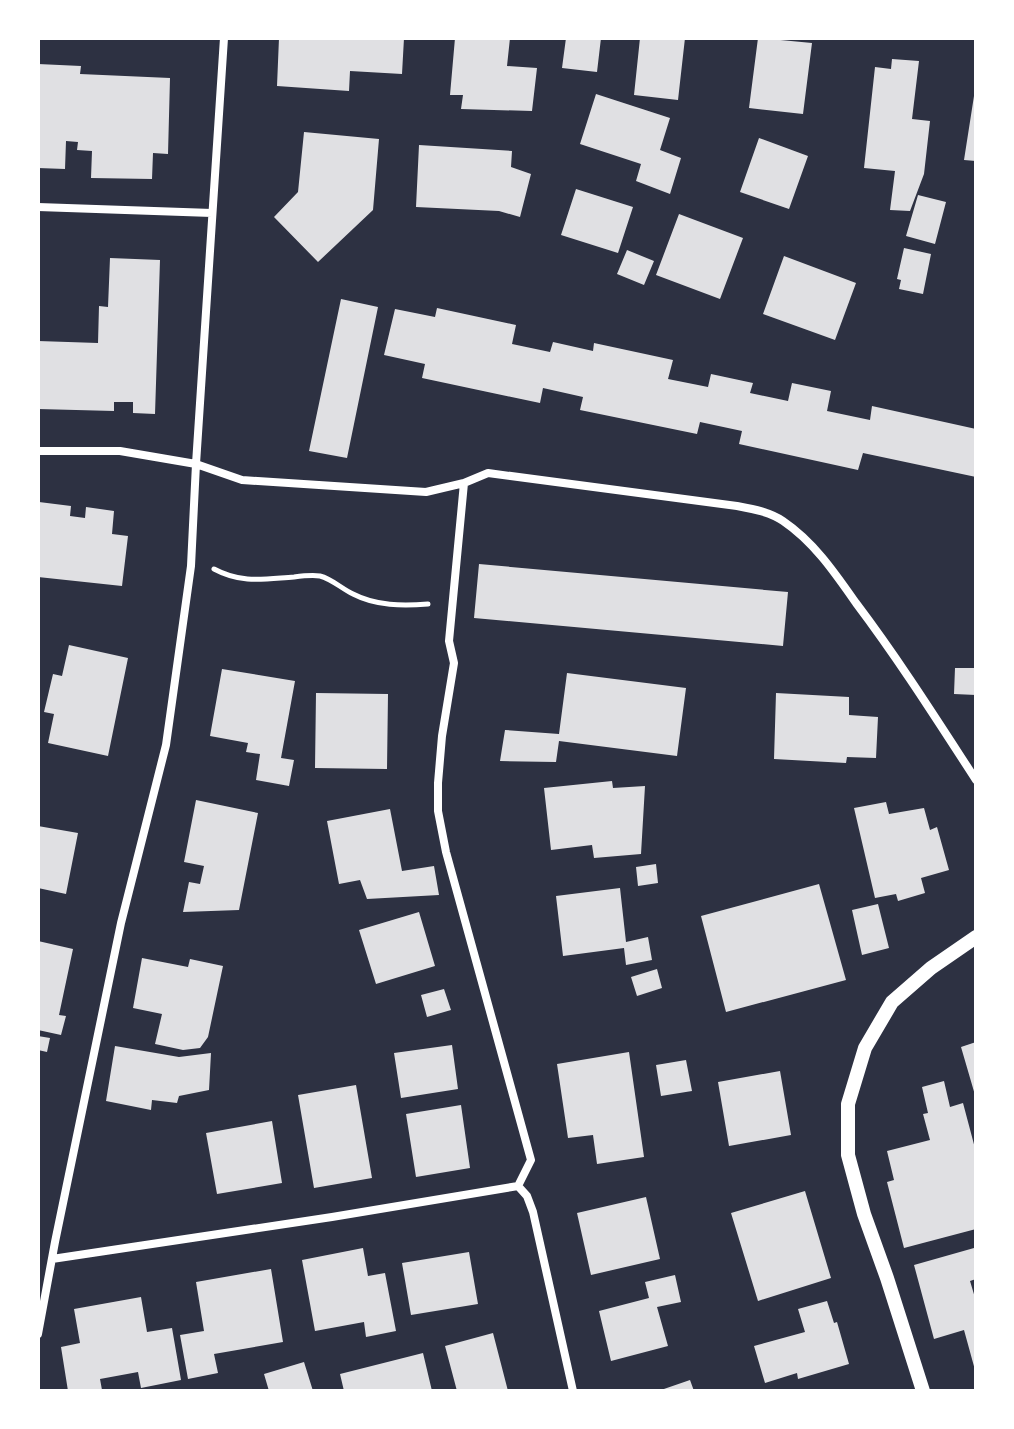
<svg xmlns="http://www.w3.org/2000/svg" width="1014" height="1429" viewBox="0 0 1014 1429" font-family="'Source Sans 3',sans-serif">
<rect width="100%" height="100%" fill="#2d3142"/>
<path fill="#e0e0e3" d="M279,38H404L402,74L350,71L349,91L277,86Z
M455,38H510L507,66L537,68L532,111L461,109L463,95H450Z
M566,38H601L597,72L562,68Z
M640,38H685L678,100L634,95Z
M758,38L812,43L803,114L749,108Z
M892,59L919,61L912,119L930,121L924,174L910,211L890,210L895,171L864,168L875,67L891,69Z
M38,64L81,66L80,74L170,78L168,154L153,153L152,179L91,178L92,151L77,150L78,142L66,141L65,169L38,168Z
M596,94L670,118L660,150L681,158L670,194L636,181L641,164L580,144Z
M974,96L976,97V161L964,160Z
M304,132L379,139L373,210L318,262L274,217L298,192Z
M759,138L808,156L789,209L740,192Z
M419,145L512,151L511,167L531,174L520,217L499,211L416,207Z
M576,189L633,207L618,253L561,235Z
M918,195L946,202L935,244L906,236Z
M679,214L743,238L720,299L656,275Z
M904,248L931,254L923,294L899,289L901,280L897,279Z
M627,250L654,261L644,285L617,274Z
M784,256L856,283L835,340L763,314Z
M110,258L160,260L155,414L133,413V402H114V411L38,409V341L98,343L99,306L108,307Z
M341,299L378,307L347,458L309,451Z
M437,308L516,325L512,344L550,352L553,342L593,351L594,343L673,360L668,379L708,387L711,374L753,383L750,393L788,401L792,383L831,391L827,411L870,420L872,406L976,429V477L863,453L858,470L739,444L742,431L700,422L697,434L580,410L583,397L543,388L540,403L422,378L425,364L384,355L395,309L435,317Z
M39,502L71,506L70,516L85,518L86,507L114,511L112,534L128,536L122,586L38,577Z
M479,564L788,592L783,646L474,618Z
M69,645L128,658L108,756L48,743L54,714L44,712L53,674L62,676Z
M955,668H976V695L954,694Z
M222,669L295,681L281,758L294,760L289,786L256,780L260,754L246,752L248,743L210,736Z
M567,673L686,688L677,756L559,741L556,762L500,761L505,730L559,734Z
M316,693L388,694L387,769L315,768Z
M776,693L849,697V715L878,717L876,758L847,757L846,763L774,759Z
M612,781L613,788L645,786L641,854L594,858L592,845L551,850L544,788Z
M196,800L258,813L239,910L183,912L189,882L200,884L204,866L184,862Z
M886,802L889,814L924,808L930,830L937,827L949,870L921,878L925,893L898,901L896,894L875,898L854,808Z
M390,809L402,871L434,866L439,895L367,899L360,880L339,884L327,821Z
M38,826L78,833L66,894L38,888Z
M656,864L658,883L638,886L636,867Z
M819,884L846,980L726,1012L701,916Z
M620,888L626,942L648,937L652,960L626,965L624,948L563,956L556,896Z
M878,904L889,948L862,955L852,910Z
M419,912L435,966L376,984L359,930Z
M38,941L73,949L59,1015L66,1016L61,1035L38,1030Z
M142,958L188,967L190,959L223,966L208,1037L200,1048L183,1050L155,1044L162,1014L133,1008Z
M657,969L662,988L637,996L631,977Z
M444,989L451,1010L427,1017L421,995Z
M38,1036L50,1038L47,1052L38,1050Z
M976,1042V1094L975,1095L961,1047Z
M452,1045L458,1089L401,1098L394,1053Z
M115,1046L179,1057L211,1053L209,1090L179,1096L177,1103L152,1100L151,1110L106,1101Z
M629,1052L644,1157L597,1164L593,1135L568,1138L557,1064Z
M686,1060L692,1091L661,1096L656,1065Z
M780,1071L791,1135L729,1146L718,1082Z
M944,1081L950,1107L963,1103L976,1152V1229L904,1248L887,1182L894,1180L887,1151L930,1140L923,1114L928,1113L922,1087Z
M356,1085L372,1178L314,1188L298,1095Z
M461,1105L470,1168L416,1177L406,1114Z
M272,1121L282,1183L217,1194L206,1133Z
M805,1191L831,1278L758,1301L731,1213Z
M646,1197L660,1259L591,1275L577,1213Z
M363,1248L368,1276L385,1273L396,1331L366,1337L364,1322L315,1331L302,1260Z
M974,1248L976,1255V1279L970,1281L976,1301L975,1370L964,1330L934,1339L914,1265Z
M469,1252L478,1304L411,1315L402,1263Z
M271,1269L283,1342L214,1354L218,1373L188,1379L180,1335L204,1331L196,1282Z
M675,1275L681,1302L657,1307L668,1346L611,1361L599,1311L649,1298L645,1282Z
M141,1297L147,1332L172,1328L181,1380L141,1388L138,1372L100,1379L102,1390L68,1391L61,1347L80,1343L74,1309Z
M827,1301L834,1323L837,1322L849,1364L798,1379L797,1373L765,1383L754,1346L805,1332L798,1309Z
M493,1333L508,1391H457L445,1346Z
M423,1353L432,1391H344L340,1374Z
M304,1362L313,1391H269L264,1374Z
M690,1380L694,1391H661V1390Z"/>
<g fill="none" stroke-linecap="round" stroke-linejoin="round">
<path stroke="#fff" stroke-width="5" d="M214,569C242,584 264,579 294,577C302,576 312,575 320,576C332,579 342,589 353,594C376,606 403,606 428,604"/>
<path stroke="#fff" stroke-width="8" d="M38,207L212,213
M38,451H120L196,464L242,480L426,492L464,483L488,473L737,506C753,509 770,512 783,521C814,542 835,573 856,603C899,660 937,720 976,780
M464,483L449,641L454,663L442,736L438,783V811L446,852L531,1160L518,1186L527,1196L533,1212L573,1391
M52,1259L332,1217L518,1186
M38,1334L55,1242L121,923L166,745L191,566L196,464L224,38"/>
<path stroke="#fff" stroke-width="14" d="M923,1391L887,1278L864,1214L848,1155V1104L865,1048L892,1002L931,968L976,937"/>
</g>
<rect width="1014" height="1429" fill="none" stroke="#ffffff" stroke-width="80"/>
</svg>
